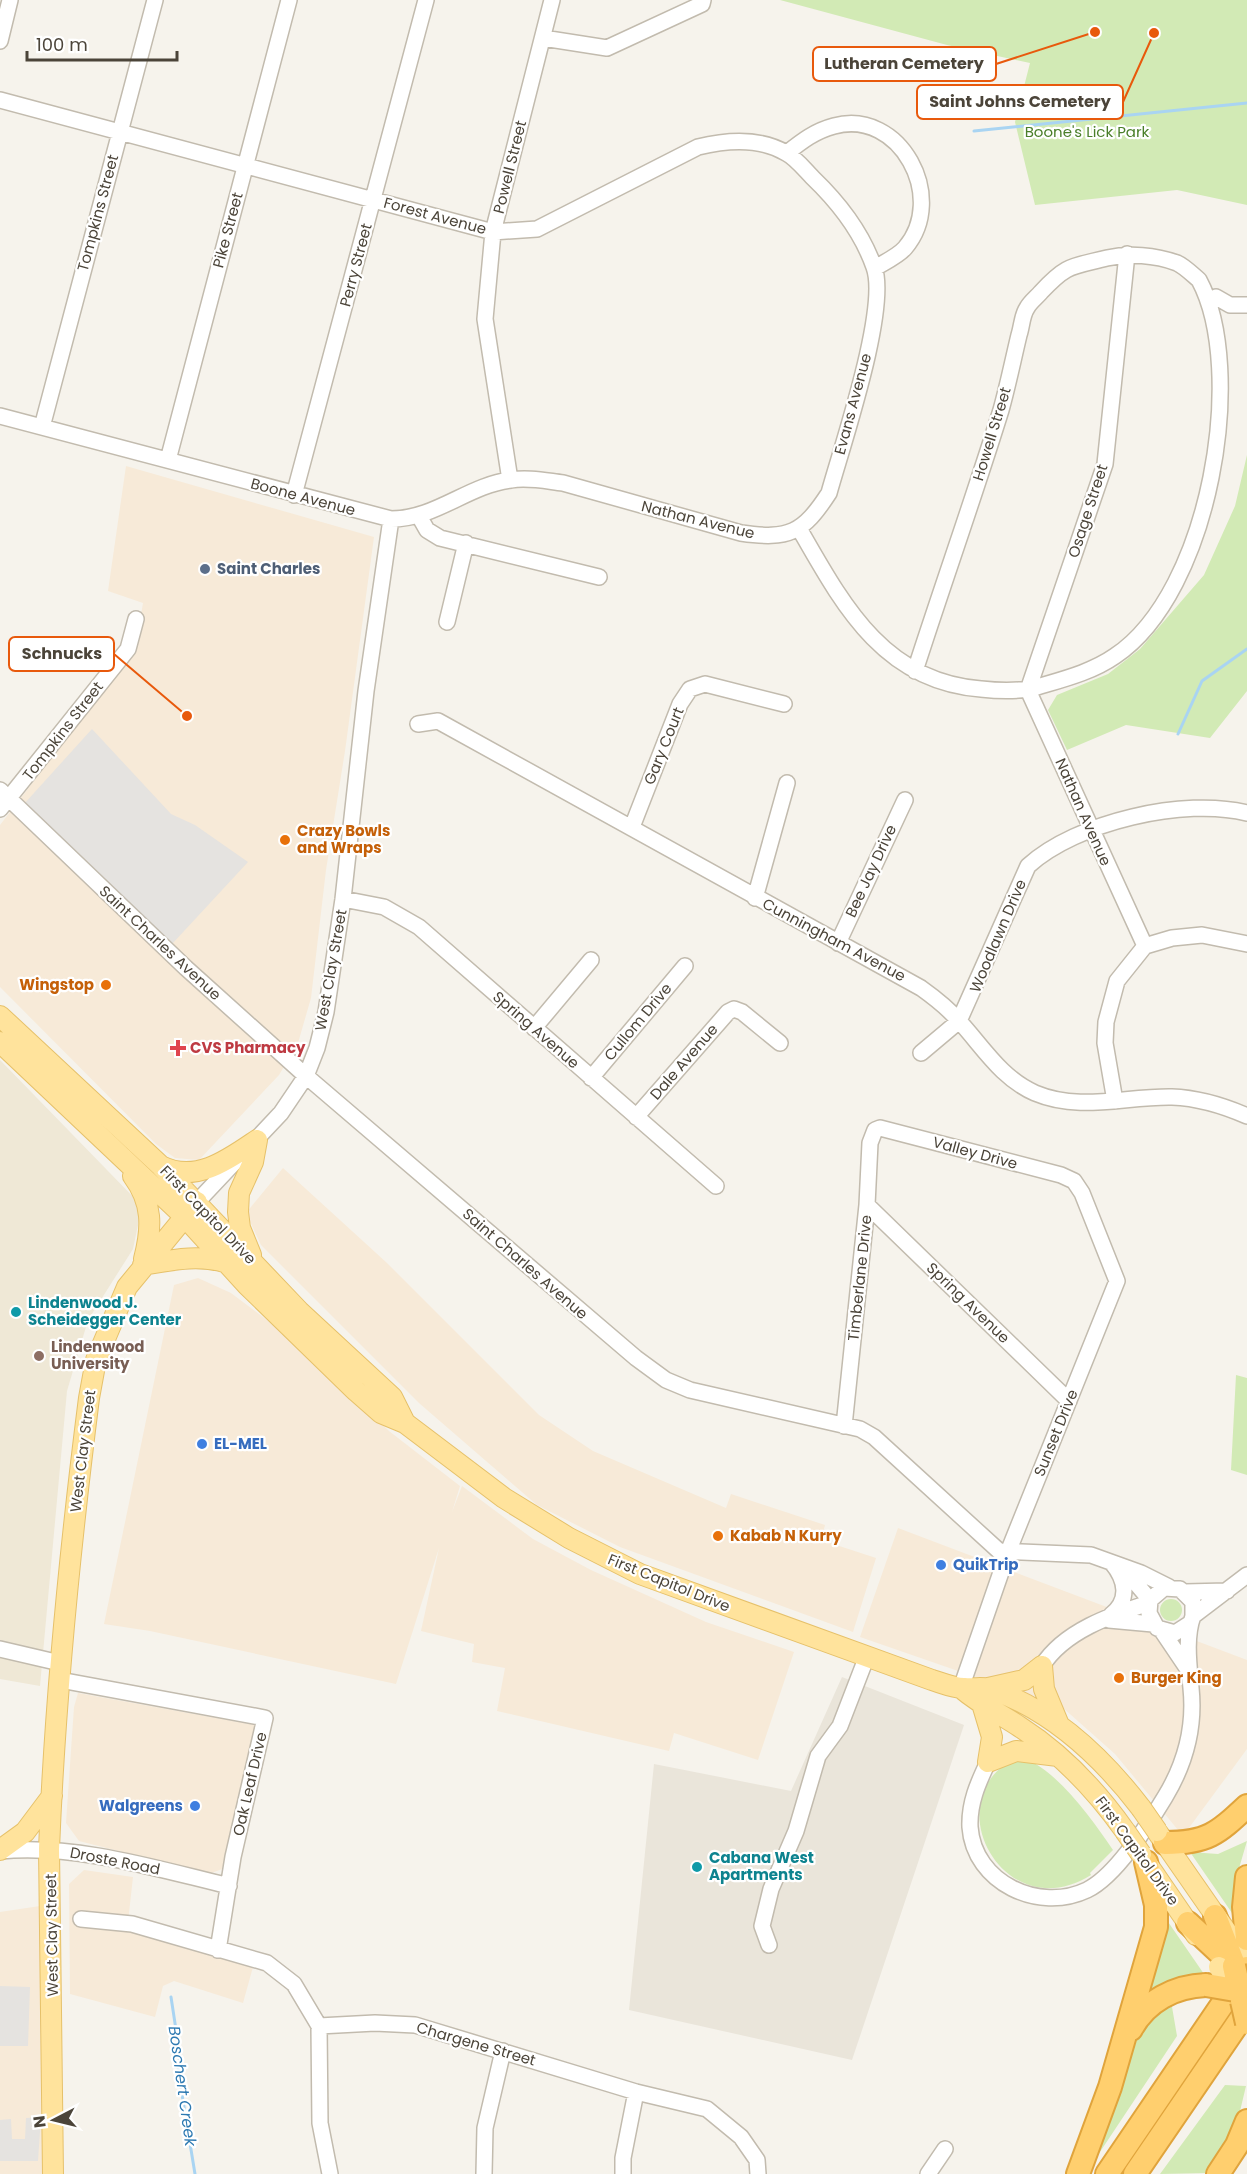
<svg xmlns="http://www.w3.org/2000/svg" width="1247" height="2174" viewBox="0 0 1247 2174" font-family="Poppins,sans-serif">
<rect width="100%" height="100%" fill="#f6f3ec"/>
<path fill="#eae5da" d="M842,1677L964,1725L852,2060L629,2010L654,1764L791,1791Z"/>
<path fill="#f7ead8" d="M126,466L374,537L345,751L326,870L311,998L298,1043L279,1075L199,1160L175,1158L156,1144L0,987V825L135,650L143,603L108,591Z
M283,1168L387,1263L539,1415L593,1451L726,1508L731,1494L825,1525L821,1540L876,1558L853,1632L620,1547L537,1505L419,1403L261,1245L246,1213Z
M198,1278L231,1293L304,1348L389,1431L460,1486L452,1512L462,1486L533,1539L591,1570L706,1622L794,1652L758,1760L674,1733L669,1751L497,1711L505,1668L472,1662L474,1644L421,1631L439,1548L396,1684L150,1631L104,1624L174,1285Z
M898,1528L1247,1660V1749L1183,1836L1115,1754L1062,1707L860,1637Z
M78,1693L255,1725L222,1869L209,1874L79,1841L66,1823L74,1707Z
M84,1870L133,1877L127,1931L253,1967L243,2003L174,1981L163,1986L155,2017L70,1994L69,1884Z
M40,1906L44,2174H0V1912Z"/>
<path fill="#efe8d6" d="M0,1060L142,1206L133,1249L88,1320L67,1391L40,1686L0,1679Z"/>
<path fill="#d2eab5" d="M780,0H1247V205L1177,190L1035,205L1015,122L1030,63L947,45Z
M1247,455V691L1210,738L1126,725L1067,750L1048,710L1057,695L1108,674L1140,649L1204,575L1235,506Z
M1236,1375L1247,1378V1475L1231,1470Z
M1160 1610a11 11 0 1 1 22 0a11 11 0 1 1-22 0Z
M1012,1760C1019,1760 1027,1759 1034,1763C1064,1780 1094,1822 1113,1850L1090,1873L1091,1875C1005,1929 936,1803 1012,1760Z
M1247,1841L1235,1882L1232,1913L1190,1852L1218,1854Z
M1164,1916L1204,1974L1142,1997Z
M1171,2001L1177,2036L1088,2170L1137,2033L1144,2023Z
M1225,2085L1246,2086L1236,2128L1208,2173L1160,2174Z"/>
<path fill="#e5e3e0" d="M92,729L171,814L195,825L248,862L172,944L24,804Z
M0,1986L30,1987L28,2046H0Z
M41,2117L38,2161H0V2120L11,2119L12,2139H25L26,2118Z"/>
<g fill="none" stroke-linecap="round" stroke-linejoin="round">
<path stroke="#a9d4f2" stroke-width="3" d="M974,131L1247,103
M1178,734L1202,681L1247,649
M171,1997L180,2056L178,2070L195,2174"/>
<defs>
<path id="minor" d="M543,38L607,48L702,4L703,0
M0,41L10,0
M0,100L493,232L537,229L698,147C727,140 759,137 786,153C796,158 805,170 813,178C838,202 862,233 874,267C889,308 842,446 829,493C803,533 789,540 741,533L563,483C546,481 528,477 511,480C468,485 436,519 391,519L0,416
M787,153C802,141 815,131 834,126C900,108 948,198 905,248C898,256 885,262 875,268
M1216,297L1230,305H1247
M42,427L155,0
M168,460L289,0
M510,480L485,319L493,232L552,0
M294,495L426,0
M419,516L427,530L440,538L599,577
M800,530C843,605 884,682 981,689C999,691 1019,692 1037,687C1064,679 1092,672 1115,656C1211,592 1247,369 1199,280C1192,274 1184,266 1177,263C1155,255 1129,253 1107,258C1071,267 1067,264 1041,292C1037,297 1030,302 1027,308C1022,315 1022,326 1019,335C1013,360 1008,385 1001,410C974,497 943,584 915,671
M447,622L466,543
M1028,690L1105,464L1127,254
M1028,690L1145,946
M418,724L438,721L921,988C935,998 948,1008 959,1021C983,1047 1001,1078 1035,1093C1080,1112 1125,1096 1172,1097C1199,1098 1222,1105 1247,1116
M0,790L186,968L306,1076L636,1358L666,1380L690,1390L860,1429L874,1437L999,1551L1091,1555L1141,1573L1169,1587
M0,809L128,649L136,619
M632,827L680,704L690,689L705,684L784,704
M755,898L787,783
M343,899L384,907L419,927L716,1186
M838,943L905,800
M534,1028L591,960
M921,1053L959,1021L1028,866C1076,822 1185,797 1247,813
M591,1078L685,966
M1115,1101L1105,1043L1106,1022L1117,981L1145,946L1172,938L1202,935L1247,944
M636,1117L728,1012L734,1009L742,1012L780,1043
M197,1202L281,1113L306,1076L317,1048L326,1012L343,899L366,691L391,519
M867,1205L1069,1401
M844,1426L867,1205L870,1143L875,1130L880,1128L1061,1175L1074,1181L1082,1193L1117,1281L1008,1552L961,1688
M1123,1568L1150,1600
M1185,1592L1227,1591
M1111,1615C1130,1600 1126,1580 1112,1563
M1109,1620L1153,1624
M1189,1624L1175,1633L1157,1628L1149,1613L1150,1600L1164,1588L1180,1589L1193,1602V1616
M1162,1631L1189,1671
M0,1649L60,1663
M1042,1666C1064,1631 1111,1615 1149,1603
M60,1680L265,1718L233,1857L218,1950
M988,1762C978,1783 969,1803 970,1827C974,1883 1039,1913 1087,1890C1116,1876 1148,1825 1165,1797C1185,1764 1195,1726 1191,1688C1189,1665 1185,1638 1193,1616L1247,1575
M0,1851C77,1844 154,1868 229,1886
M81,1919L132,1924L267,1963L294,1984L319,2026L375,2023L415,2025L636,2092L707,2109L741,2137L757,2160L758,2174
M769,1945L762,1926L771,1889L796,1831L818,1756L840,1726L867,1656
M319,2026L320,2123L330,2174
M484,2174L485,2128L503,2051
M623,2174V2158L636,2092
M928,2174L945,2149"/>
<path id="major" d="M0,1016L161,1166L299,1311L392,1397L405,1423
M0,1042L184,1216L247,1285L356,1391L381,1413L405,1423L504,1498L569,1538L640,1574L932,1680C942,1683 953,1688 964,1688C973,1689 983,1687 991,1689C1054,1711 1102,1757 1141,1808
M161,1166C196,1184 229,1159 257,1140
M133,1176C153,1203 152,1228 144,1259
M251,1255L240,1228L238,1212L239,1193L253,1162L257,1140
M143,1265C172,1260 199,1254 228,1263
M1042,1666L1044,1689L1059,1725
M961,1688C981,1705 999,1713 1020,1727C1062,1754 1096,1790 1125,1831
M988,1688L1024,1680L1042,1666
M983,1707L992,1737L988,1762
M988,1762L1016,1751L1058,1756
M1158,1833L1247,1961
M0,1850L25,1832L52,1796
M1148,1865L1196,1935
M53,2174L49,1849C55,1698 70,1548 89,1398L96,1360L127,1287L197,1202"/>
<path id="highway" d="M1165,1843C1207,1843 1217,1834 1247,1806
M1247,1877L1244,1907L1247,1939
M1215,1916L1233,1962
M1188,1923L1234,1966
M1131,2029C1146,2001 1175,1986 1206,1985
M1078,2174L1110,2087L1156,1927V1905L1146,1862
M1107,2174L1247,1968
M1135,2174L1247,2010
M1218,2174L1237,2145L1247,2121"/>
</defs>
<use href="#minor" stroke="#c2bbae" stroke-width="18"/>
<use href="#major" stroke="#e6c16a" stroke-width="22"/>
<use href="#highway" stroke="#e0a43c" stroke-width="26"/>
<use href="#minor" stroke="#fff" stroke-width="15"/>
<use href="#major" stroke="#ffe39c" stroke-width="20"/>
<use href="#highway" stroke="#ffcf6e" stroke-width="22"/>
<defs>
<path id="major-bridge" d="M1141,1808L1157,1831
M1125,1831L1141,1854
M1219,1967L1235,1990"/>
<path id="highway-bridge" d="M1234,1966L1240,1993
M1206,1985L1235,1990
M1242,2001L1247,2023"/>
</defs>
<use href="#major-bridge" stroke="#e6c16a" stroke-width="22" stroke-linecap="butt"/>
<use href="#highway-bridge" stroke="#e0a43c" stroke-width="26" stroke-linecap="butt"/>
<use href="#major-bridge" stroke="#ffe39c" stroke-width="20"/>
<use href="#highway-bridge" stroke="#ffcf6e" stroke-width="22"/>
</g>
<circle fill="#5c6f8a" stroke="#fff" stroke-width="2" cx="205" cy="569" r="6"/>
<g fill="#e8710a" stroke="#fff" stroke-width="2">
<circle cx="285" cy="840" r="6"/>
<circle cx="106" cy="985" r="6"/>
<circle cx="718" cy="1536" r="6"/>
<circle cx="1119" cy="1678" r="6"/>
</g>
<path fill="#e0444e" stroke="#fff" stroke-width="2" d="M175 1039h6v6h6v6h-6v6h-6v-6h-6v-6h6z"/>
<g fill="#0f9aa8" stroke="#fff" stroke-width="2">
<circle cx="16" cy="1312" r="6"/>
<circle cx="697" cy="1867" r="6"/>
</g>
<circle fill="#8d6e63" stroke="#fff" stroke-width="2" cx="39" cy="1356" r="6"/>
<g fill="#3f7fe0" stroke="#fff" stroke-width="2">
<circle cx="202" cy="1444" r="6"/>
<circle cx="941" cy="1565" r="6"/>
<circle cx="195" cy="1806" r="6"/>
</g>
<g text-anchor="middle" stroke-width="4.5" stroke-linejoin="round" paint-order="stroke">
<g font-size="15" fill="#4a7f2a" stroke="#fff">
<text x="1087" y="137">Boone's Lick Park</text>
</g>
<g font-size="15" fill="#4b4439" stroke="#fff">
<text transform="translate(510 167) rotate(-76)" y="5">Powell Street</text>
<text transform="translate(98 213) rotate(-75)" y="5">Tompkins Street</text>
<text transform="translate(435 216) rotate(15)" y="5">Forest Avenue</text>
<text transform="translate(228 230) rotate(-75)" y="5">Pike Street</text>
<text transform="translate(356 265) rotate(-75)" y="5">Perry Street</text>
<text transform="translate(853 404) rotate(-75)" y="5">Evans Avenue</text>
<text transform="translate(992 434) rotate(-73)" y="5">Howell Street</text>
<text transform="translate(303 497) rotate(15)" y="5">Boone Avenue</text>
<text transform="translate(1088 511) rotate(-72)" y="5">Osage Street</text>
<text transform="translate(698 520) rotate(14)" y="5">Nathan Avenue</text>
<text transform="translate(63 731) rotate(-52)" y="5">Tompkins Street</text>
<text transform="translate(664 746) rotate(-68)" y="5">Gary Court</text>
<text transform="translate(1083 812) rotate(66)" y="5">Nathan Avenue</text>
<text transform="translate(871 871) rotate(-65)" y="5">Bee Jay Drive</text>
<text transform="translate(998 936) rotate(-67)" y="5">Woodlawn Drive</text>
<text transform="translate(834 940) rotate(28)" y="5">Cunningham Avenue</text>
<text transform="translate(160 943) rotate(43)" y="5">Saint Charles Avenue</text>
<text transform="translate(331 970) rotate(-80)" y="5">West Clay Street</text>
<text transform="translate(638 1022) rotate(-50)" y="5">Cullom Drive</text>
<text transform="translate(536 1030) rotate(41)" y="5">Spring Avenue</text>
<text transform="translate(684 1062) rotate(-49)" y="5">Dale Avenue</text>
<text transform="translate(975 1153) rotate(15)" y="5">Valley Drive</text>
<text transform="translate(208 1215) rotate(46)" y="5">First Capitol Drive</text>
<text transform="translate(525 1264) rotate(41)" y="5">Saint Charles Avenue</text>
<text transform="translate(860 1278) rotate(-84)" y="5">Timberlane Drive</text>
<text transform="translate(968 1303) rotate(44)" y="5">Spring Avenue</text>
<text transform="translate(1056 1433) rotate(-68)" y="5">Sunset Drive</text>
<text transform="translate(83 1451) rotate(-83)" y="5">West Clay Street</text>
<text transform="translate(669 1583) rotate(22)" y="5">First Capitol Drive</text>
<text transform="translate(250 1784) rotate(-77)" y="5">Oak Leaf Drive</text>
<text transform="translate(1137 1851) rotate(54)" y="5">First Capitol Drive</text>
<text transform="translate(115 1861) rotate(11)" y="5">Droste Road</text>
<text transform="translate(52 1935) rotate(-91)" y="5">West Clay Street</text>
<text transform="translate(476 2044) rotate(16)" y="5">Chargene Street</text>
</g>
<g font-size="15" font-weight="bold" fill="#4e5e75" stroke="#fff" text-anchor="start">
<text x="217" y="574">Saint Charles</text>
</g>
<g font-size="15" font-weight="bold" fill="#c56008" stroke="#fff" text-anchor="start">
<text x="297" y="836">Crazy Bowls<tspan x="297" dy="17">and Wraps</tspan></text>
<text x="94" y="990" text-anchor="end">Wingstop</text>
<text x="730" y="1541">Kabab N Kurry</text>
<text x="1131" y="1683">Burger King</text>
</g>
<g font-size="15" font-weight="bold" fill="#be3a42" stroke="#fff" text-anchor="start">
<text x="190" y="1053">CVS Pharmacy</text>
</g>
<g font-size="15" font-weight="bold" fill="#0d838f" stroke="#fff" text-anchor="start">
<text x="28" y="1308">Lindenwood J.<tspan x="28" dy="17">Scheidegger Center</tspan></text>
<text x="709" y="1863">Cabana West<tspan x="709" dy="17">Apartments</tspan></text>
</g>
<g font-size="15" font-weight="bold" fill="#785e54" stroke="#fff" text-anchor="start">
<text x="51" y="1352">Lindenwood<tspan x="51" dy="17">University</tspan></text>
</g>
<g font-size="15" font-weight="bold" fill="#366cbe" stroke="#fff" text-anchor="start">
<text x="214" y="1449">EL-MEL</text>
<text x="953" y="1570">QuikTrip</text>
<text x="183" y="1811" text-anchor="end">Walgreens</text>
</g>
<g font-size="16" font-style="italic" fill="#2e7ab2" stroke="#fff">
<text transform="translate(183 2086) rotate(82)" y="6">Boschert Creek</text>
</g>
</g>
<path fill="none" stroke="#e8590c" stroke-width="2" d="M1095 32L996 64M1154 33L1123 102M187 716L114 654"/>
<g fill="#e8590c" stroke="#fff" stroke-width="2">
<circle cx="1095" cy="32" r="6"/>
<circle cx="1154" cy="33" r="6"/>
<circle cx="187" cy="716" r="6"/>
</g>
<g fill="#fff" stroke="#e8590c" stroke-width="2">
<rect x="813" y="47" width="183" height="34" rx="6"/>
<rect x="917" y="85" width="206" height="34" rx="6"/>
<rect x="9" y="637" width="105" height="34" rx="6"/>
</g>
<g font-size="16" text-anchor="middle" font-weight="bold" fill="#4b4439">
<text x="904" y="69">Lutheran Cemetery</text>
<text x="1020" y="107">Saint Johns Cemetery</text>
<text x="62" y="659">Schnucks</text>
</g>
<g transform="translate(54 2120) rotate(263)" stroke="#ffffff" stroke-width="4.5" paint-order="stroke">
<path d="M0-4.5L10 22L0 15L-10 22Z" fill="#4b4439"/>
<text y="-9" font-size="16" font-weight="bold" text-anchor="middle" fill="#4b4439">N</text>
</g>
<path d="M27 51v9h150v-9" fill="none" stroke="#4b4439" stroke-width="3"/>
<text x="36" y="51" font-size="18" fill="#4b4439" stroke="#ffffff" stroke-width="4.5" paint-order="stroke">100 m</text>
</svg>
